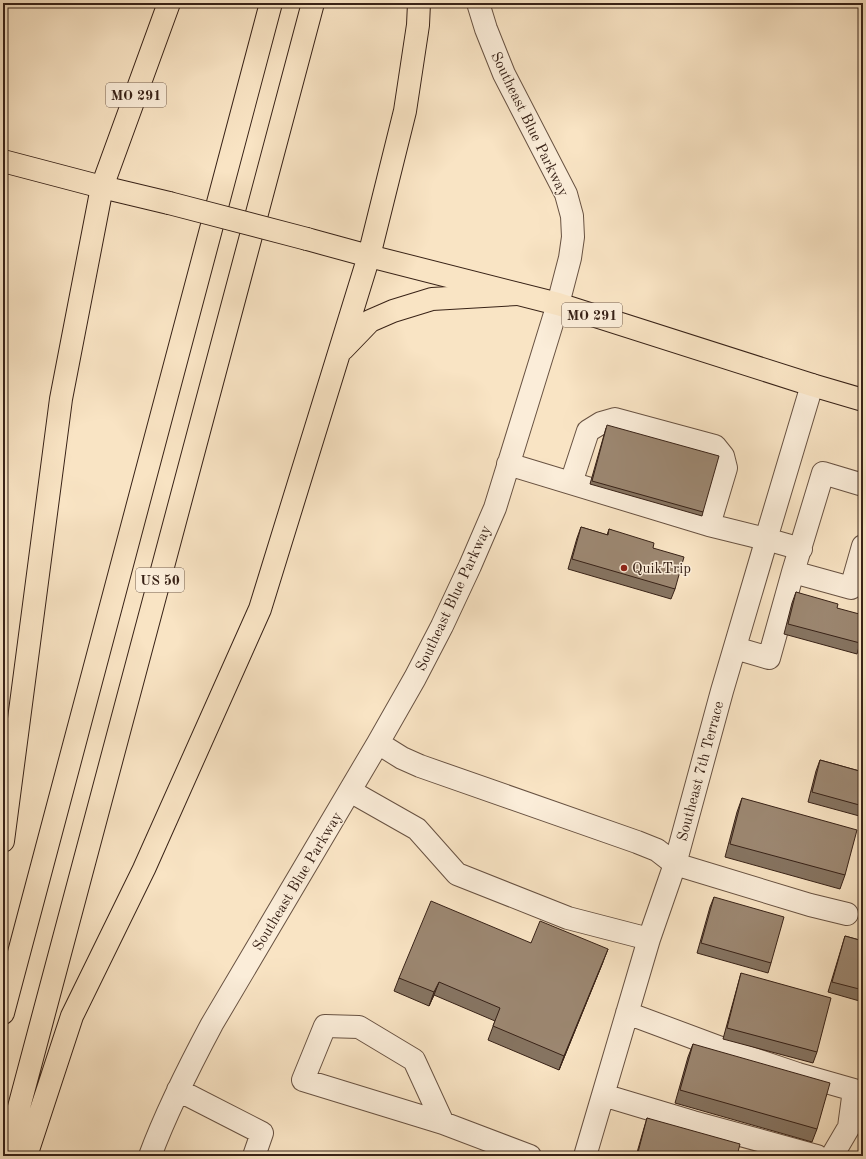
<svg xmlns="http://www.w3.org/2000/svg" width="866" height="1159" viewBox="0 0 866 1159" font-family="'Old Standard TT',serif">
<rect width="100%" height="100%" fill="#f9e4c4"/>
<filter id="stains"><feTurbulence type="fractalNoise" baseFrequency=".005" numOctaves="4"/><feColorMatrix values="0 0 0 0 .2 0 0 0 0 .09 0 0 0 0 .02 0 0 0 .5 -.17"/></filter>
<radialGradient id="worn" r=".72"><stop offset=".6" stop-color="#630" stop-opacity="0"/><stop offset="1" stop-color="#630" stop-opacity=".3"/></radialGradient>
<g fill="none" stroke-linecap="round" stroke-linejoin="round">
<defs>
<path id="minor" d="M508,464L709,525L766,539L801,549
M571,483L588,431L601,423L615,419L715,446L723,456L726,468L709,525
M863,485L823,473L793,572L851,588L863,546
M735,648L769,658L793,572
M378,743L402,758L420,766L637,842L657,850L675,864L810,905L847,914
M350,791L417,829L457,874L568,918L649,939
M627,1013L721,1048L798,1074L854,1090L849,1127L832,1156
M178,1090L262,1133L254,1156
M603,1095L693,1122L817,1156
M443,1123L414,1060L359,1027L325,1026L303,1080L443,1123L530,1156
M150,1156C167,1110 189,1067 212,1024L378,743L415,678L442,626L470,566L495,508L558,304L570,258L573,237L572,216L566,194L504,74L486,29L478,3
M585,1156L649,939L675,864L722,691L765,545L766,539L812,385"/>
<path id="major" d="M3,161L102,187L169,203
M307,239L369,256L558,304L812,385L863,400"/>
<path id="highway" d="M343,349L370,321L393,311L432,299L517,294
M3,841L61,399L102,187L169,3
M3,1013L271,3
M6,1156L313,3
M26,1156L72,1016L144,869L260,609L369,256L405,111L418,25L419,3"/>
</defs>
<use href="#minor" stroke="#685242" stroke-width="24"/>
<use href="#major" stroke="#382217" stroke-width="24"/>
<use href="#highway" stroke="#382217" stroke-width="24"/>
<use href="#minor" stroke="#fbedd9" stroke-width="22"/>
<use href="#major" stroke="#f9e4c4" stroke-width="22"/>
<use href="#highway" stroke="#f9e4c4" stroke-width="22"/>
<defs>
<path id="major-bridge" d="M169,203L307,239"/>
</defs>
<use href="#major-bridge" stroke="#382217" stroke-width="24" stroke-linecap="butt"/>
<use href="#major-bridge" stroke="#f9e4c4" stroke-width="22"/>
</g>
<path fill="#867461" stroke="#382217" d="M606,428L703,512L702,516L590,484Z
M581,527L607,535L609,529L653,548L675,589L671,599L568,569L577,538Z
M796,592L837,608L860,643L857,654L784,634L792,603Z
M820,760L863,772V817L808,802L816,771Z
M742,798L845,875L840,889L725,857L737,812Z
M714,897L771,963L768,973L697,953L710,907Z
M845,936L863,941V1002L828,992L842,946Z
M531,943L603,962L559,1070L488,1040L495,1021L434,995L429,1006L394,991L399,978Z
M741,973L817,1052L813,1063L723,1039Z
M693,1044L817,1129L812,1142L675,1103L688,1057Z
M647,1118L737,1156H636L644,1128Z"/>
<path fill="#6d5e4f" stroke="#382217" d="M608,949L603,962L559,1070L564,1056Z
M439,982L434,995L429,1006L434,992Z"/>
<path fill="#9c8771" stroke="#382217" d="M607,425L719,456L703,512L592,481Z
M581,527L608,535L609,529L654,543L653,548L684,557L675,589L572,559Z
M796,592L838,604L837,608L863,615V634L860,643L788,624Z
M820,760L863,772V806L812,792Z
M742,798L857,830L845,875L730,844Z
M714,897L784,917L771,963L701,943Z
M431,901L531,943L540,921L608,949L564,1056L493,1026L500,1008L439,982L434,992L399,978Z
M845,936L863,941V990L832,982Z
M741,973L831,998L817,1052L727,1028Z
M693,1044L830,1083L817,1129L680,1090Z
M647,1118L740,1144L737,1156H637Z"/>
<circle fill="#8f2418" stroke="#fbedd9" stroke-width="1.5" cx="624" cy="568" r="4"/>
<g text-anchor="middle" stroke-width="3" stroke-linejoin="round" paint-order="stroke">
<g fill="#fbedd9" stroke="#725f51" stroke-width="1">
<rect x="106" y="83" width="60" height="24" rx="3"/>
<rect x="562" y="303" width="60" height="24" rx="3"/>
<rect x="136" y="568" width="48" height="24" rx="3"/>
</g>
<g font-size="14" font-weight="bold" fill="#382217">
<text x="136" y="100">MO 291</text>
<text x="592" y="320">MO 291</text>
<text x="160" y="585">US 50</text>
</g>
<g font-size="15" fill="#382217" stroke="#fbedd9">
<text transform="translate(530 124) rotate(64)" y="5">Southeast Blue Parkway</text>
<text transform="translate(453 598) rotate(-65)" y="5">Southeast Blue Parkway</text>
<text transform="translate(700 771) rotate(-75)" y="5">Southeast 7th Terrace</text>
<text transform="translate(297 881) rotate(-59)" y="5">Southeast Blue Parkway</text>
</g>
<g font-size="15" fill="#382217" stroke="#fbedd9" text-anchor="start">
<text x="632" y="573">QuikTrip</text>
</g>
</g>
<rect width="866" height="1159" fill="none" stroke="#f9e4c4" stroke-width="16"/>
<rect x="4" y="4" width="858" height="1151" fill="none" stroke="#382217" stroke-width="2"/>
<rect x="8" y="8" width="850" height="1143" fill="none" stroke="#382217"/>
<rect width="100%" height="100%" filter="url(#stains)"/>
<rect width="100%" height="100%" fill="url(#worn)"/>
</svg>
